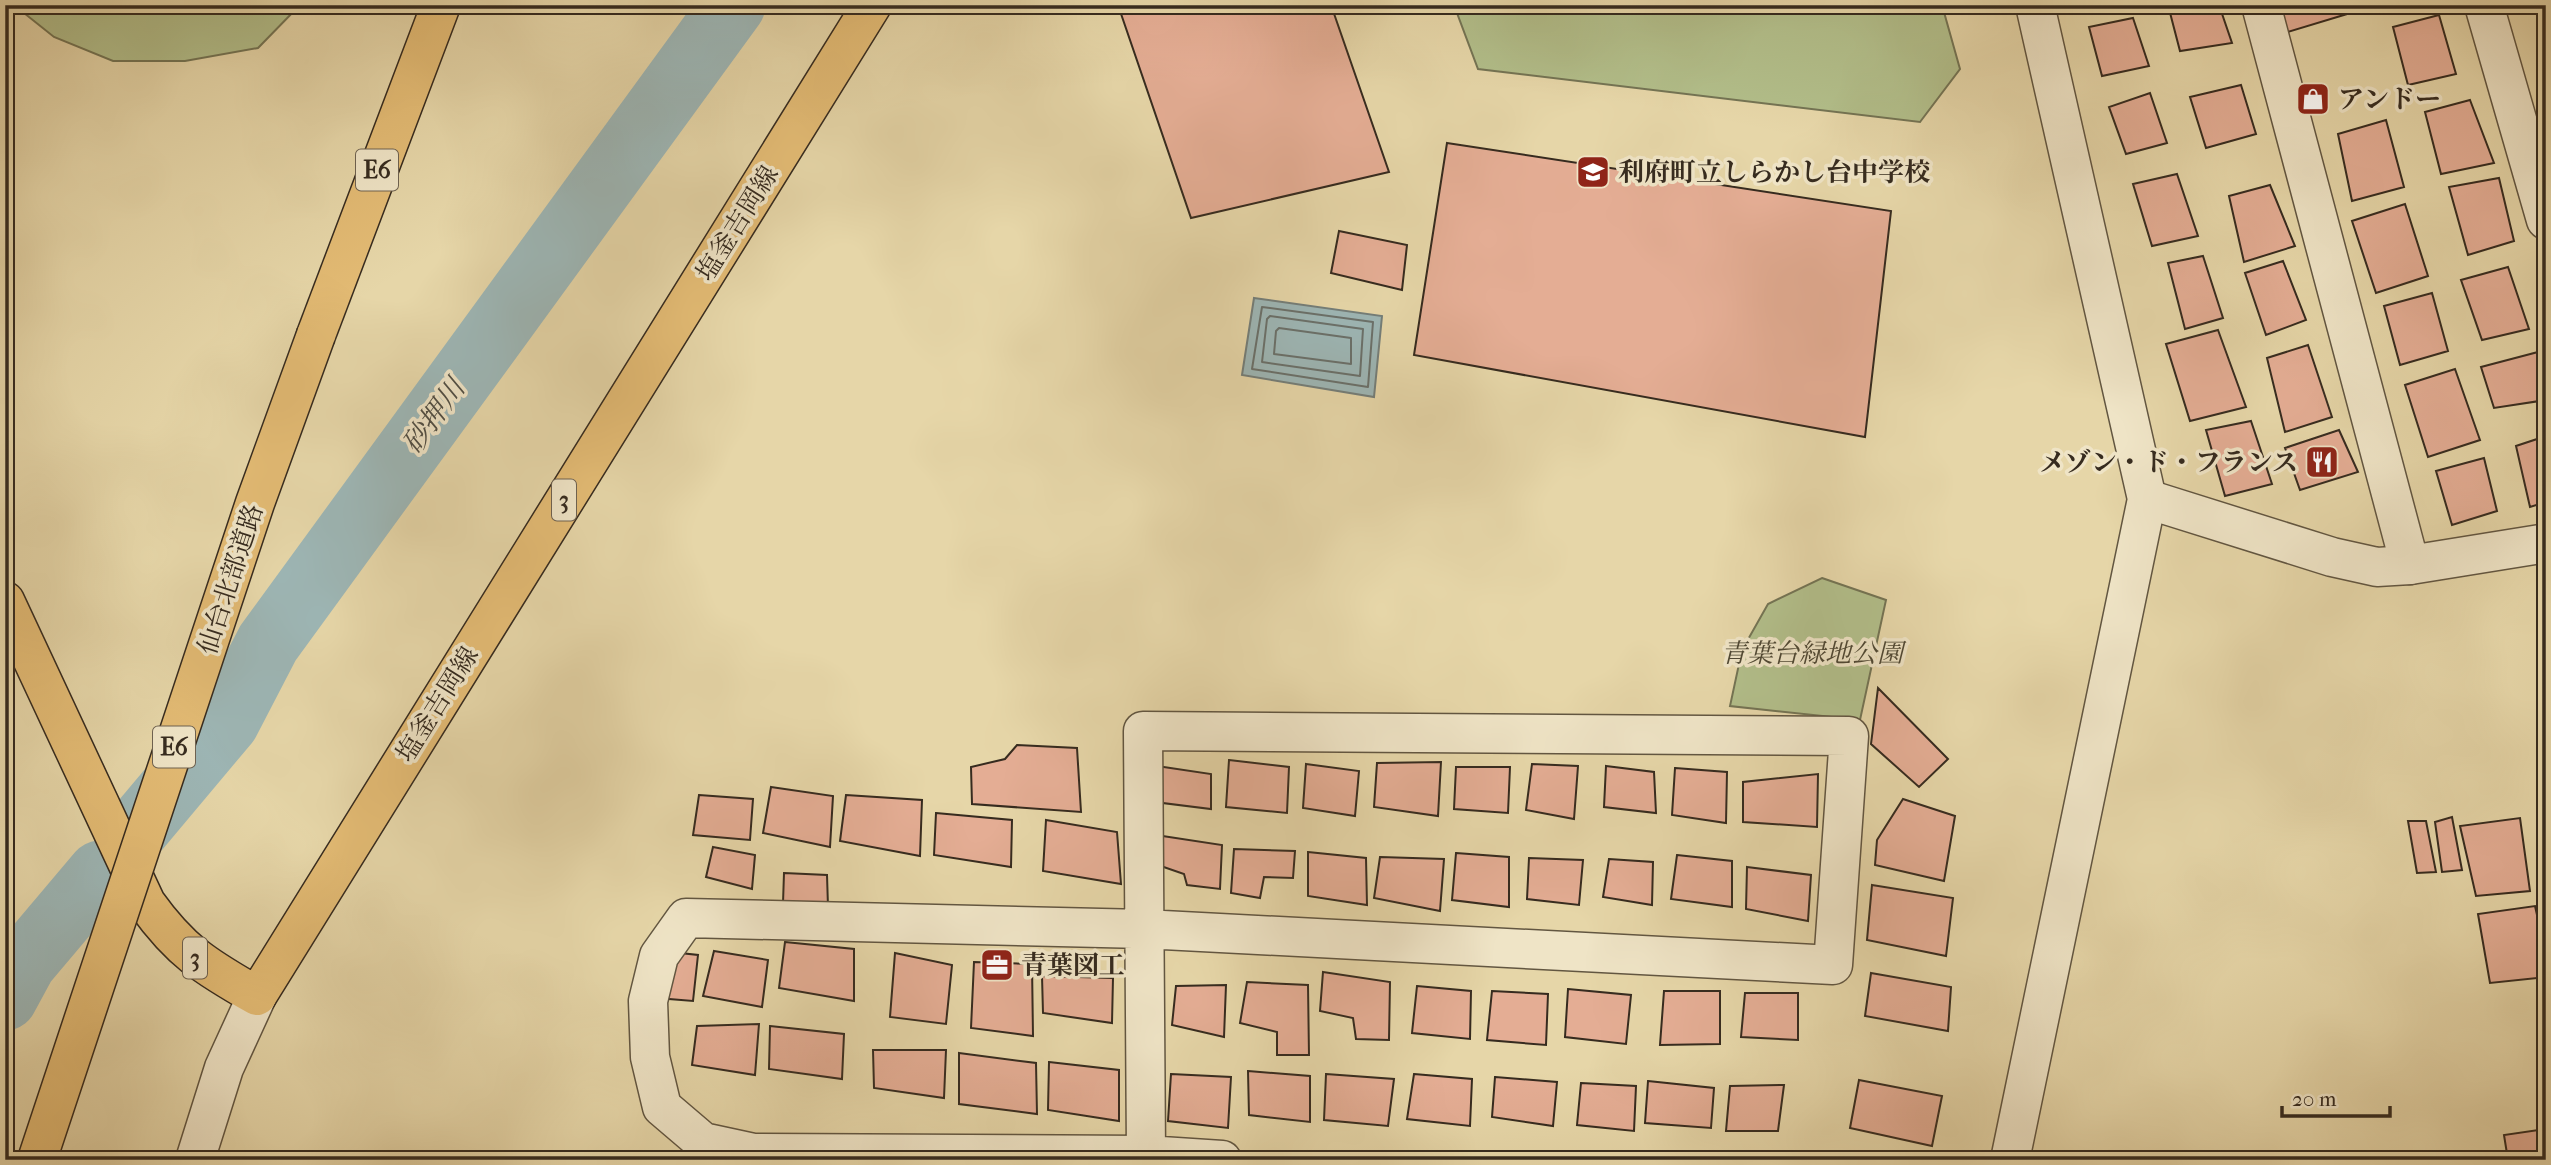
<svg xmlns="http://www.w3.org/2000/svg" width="2551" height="1165" viewBox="0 0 2551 1165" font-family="'IM FELL French Canon','Noto Serif JP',serif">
<rect width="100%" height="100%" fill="#e6d6a8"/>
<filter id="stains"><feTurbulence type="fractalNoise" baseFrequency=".00286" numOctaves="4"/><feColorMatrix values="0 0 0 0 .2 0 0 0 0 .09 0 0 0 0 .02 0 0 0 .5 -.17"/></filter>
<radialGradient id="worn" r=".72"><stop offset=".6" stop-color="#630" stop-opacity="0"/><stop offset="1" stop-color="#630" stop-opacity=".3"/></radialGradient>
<path fill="#b2be8a" stroke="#747454" stroke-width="2" d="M14,5H300L258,48L185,61H113L54,37Z
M1454,5H1942L1960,69L1920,122L1478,69Z
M1822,578L1886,600L1860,720L1730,706L1742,650L1768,604Z"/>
<path fill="#9db6b5" stroke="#747e79" stroke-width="2" d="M1254,298L1382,316L1374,397L1242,375Z"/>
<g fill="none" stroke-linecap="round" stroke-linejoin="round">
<path stroke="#6a706a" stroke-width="2" d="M1262,307L1373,322L1368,387L1252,369Z
M1270,316L1363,329L1360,376L1262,362L1267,319Z
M1279,328L1351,338V364L1274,354L1276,331Z"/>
<path stroke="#9db6b5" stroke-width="65" d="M138,828L227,722L268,643L733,5
M5,998L24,963L100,873"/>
</g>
<path fill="#e4ad94" stroke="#362b1f" stroke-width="2" d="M1118,5H1331L1389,172L1191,218Z
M2168,5H2219L2232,43L2180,51Z
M2273,5H2355L2357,11L2281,34Z
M2439,15L2456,74L2408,85L2393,27Z
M2133,18L2149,66L2102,76L2089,27Z
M2241,85L2256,134L2206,148L2190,97Z
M2150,93L2167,143L2126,154L2109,107Z
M2470,100L2494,163L2441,174L2425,112Z
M2386,120L2404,187L2352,201L2338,134Z
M1447,143L1891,211L1865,437L1414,355Z
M2177,174L2198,236L2152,246L2133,184Z
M2499,178L2514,241L2468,255L2449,187Z
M2270,185L2295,246L2244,262L2229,196Z
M2405,204L2428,276L2376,293L2352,221Z
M1339,231L1407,245L1402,290L1331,273Z
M2203,256L2223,318L2185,329L2168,263Z
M2283,261L2306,320L2266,335L2245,273Z
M2508,267L2529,329L2482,340L2461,280Z
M2432,293L2448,351L2400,365L2384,306Z
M2218,330L2246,407L2190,421L2166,344Z
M2308,345L2332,417L2285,432L2267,358Z
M2538,352L2546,374V400L2494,408L2481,367Z
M2455,369L2480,440L2428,457L2405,385Z
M2251,421L2272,484L2225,496L2206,430Z
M2339,430L2358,472L2300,490L2285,448Z
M2546,436V502L2530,507L2516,446Z
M2484,458L2497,511L2452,525L2436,471Z
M1878,688L1948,759L1919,787L1871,744Z
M1017,745L1077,748L1081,812L972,804L971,767L1005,759Z
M1229,760L1289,767L1287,813L1226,807Z
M1441,762L1438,816L1374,807L1377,763Z
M1306,764L1359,771L1355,816L1303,808Z
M1532,764L1578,766L1574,819L1526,810Z
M1157,766L1211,774V809L1155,802Z
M1606,766L1654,772L1656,813L1604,807Z
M1456,767H1510L1508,813L1454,809Z
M1675,768L1727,772L1726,823L1672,815Z
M1818,774L1817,827L1743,822V782Z
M771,787L833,796L830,847L763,833Z
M699,795L753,799L750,840L693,835Z
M846,795L922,800L920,856L840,841Z
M1903,799L1955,816L1944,881L1875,865L1877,840Z
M936,813L1012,820L1011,867L934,855Z
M2452,817L2462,870L2442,872L2435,822Z
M2520,818L2530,891L2476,896L2460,826Z
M1046,820L1117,832L1121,884L1043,871Z
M2408,821H2426L2436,872L2417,873Z
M1156,835L1222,845L1220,889L1187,885L1184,874L1155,864Z
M713,847L755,855L752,889L706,877Z
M1234,849L1295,851L1293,878L1264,877L1260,898L1231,893Z
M1308,852L1366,858L1367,905L1308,896Z
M1456,853L1509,857V907L1452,900Z
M1677,855L1732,861V907L1671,899Z
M1380,857L1444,859L1440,911L1374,898Z
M1529,858L1583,860L1579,905L1527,899Z
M1609,859L1653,862L1652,905L1603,897Z
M1747,867L1811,875L1808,921L1746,909Z
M784,873L827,875L828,907L783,903Z
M1872,885L1953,898L1946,956L1867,940Z
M2535,906L2546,955V977L2490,983L2478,914Z
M785,942L854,949V1001L779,988Z
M714,951L768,960L762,1007L703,996Z
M671,952L698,955L693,1001L657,998Z
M895,953L952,965L946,1024L890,1017Z
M974,962L1032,964L1033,1036L971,1028Z
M1323,972L1390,982L1389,1040L1356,1039L1353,1018L1320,1011Z
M1871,973L1951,987L1948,1031L1865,1016Z
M1042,976L1113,978L1112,1023L1043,1013Z
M1247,982L1308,985L1309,1055H1277V1032L1240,1023Z
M1226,985L1224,1037L1172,1025L1176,986Z
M1417,986L1471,991L1470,1039L1412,1033Z
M1568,989L1631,995L1626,1044L1565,1037Z
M1492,991L1548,994L1546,1045L1487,1040Z
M1664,991H1720V1044L1660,1045Z
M1745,993H1798V1040L1741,1037Z
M759,1024L755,1075L692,1065L697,1026Z
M770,1026L844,1034L842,1079L769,1069Z
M873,1050H946L944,1098L874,1088Z
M959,1053L1036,1063L1037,1114L959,1104Z
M1049,1062L1119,1070V1121L1048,1110Z
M1248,1071L1310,1076V1122L1249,1115Z
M1171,1074L1231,1077L1228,1128L1168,1121Z
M1326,1074L1394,1079L1388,1126L1324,1120Z
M1414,1074L1472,1079L1470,1126L1407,1119Z
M1495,1077L1557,1082L1553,1126L1492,1117Z
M1859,1080L1942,1096L1932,1146L1850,1128Z
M1648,1081L1714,1088L1711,1128L1645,1123Z
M1581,1083L1636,1086L1634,1131L1577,1125Z
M1784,1085L1778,1131H1726L1730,1086Z
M2546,1129V1160H2508L2504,1135Z"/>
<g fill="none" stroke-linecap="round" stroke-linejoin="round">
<defs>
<path id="minor" d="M2261,5L2410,565
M2484,5L2546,220
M1146,1160V1155L1143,731L1849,736L1833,965L1144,929L686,918L659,956L648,1001L650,1057L662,1107L703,1142L754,1153L1146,1155L1222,1160
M2010,1160L2147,499L2035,5"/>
<path id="tertiary" d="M2147,499L2332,557L2377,567L2410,565L2546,543
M195,1160L224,1068L257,996"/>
<path id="primary" d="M5,601L146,903C181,952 206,967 257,996L872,5"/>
<path id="motorway" d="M316,335L441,5"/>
</defs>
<use href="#minor" stroke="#625641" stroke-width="41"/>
<use href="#tertiary" stroke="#625641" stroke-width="41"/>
<use href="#primary" stroke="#362b1f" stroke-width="41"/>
<use href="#motorway" stroke="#362b1f" stroke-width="41"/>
<use href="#minor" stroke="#efe4c6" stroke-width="38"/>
<use href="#tertiary" stroke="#efe4c6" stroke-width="38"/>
<use href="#primary" stroke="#e3bb74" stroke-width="38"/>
<use href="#motorway" stroke="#e3bb74" stroke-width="38"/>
<defs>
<path id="motorway-bridge" d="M37,1160L255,503L316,335"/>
</defs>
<use href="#motorway-bridge" stroke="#362b1f" stroke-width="41" stroke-linecap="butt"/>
<use href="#motorway-bridge" stroke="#e3bb74" stroke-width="38"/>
</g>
<defs>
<symbol id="shop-square" viewBox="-11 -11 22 22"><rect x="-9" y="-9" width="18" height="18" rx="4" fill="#8f2418" stroke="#efe4c6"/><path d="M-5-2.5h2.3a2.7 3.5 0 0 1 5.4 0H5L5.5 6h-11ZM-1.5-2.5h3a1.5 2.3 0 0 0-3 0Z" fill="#fff"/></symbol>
<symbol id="school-square" viewBox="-11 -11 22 22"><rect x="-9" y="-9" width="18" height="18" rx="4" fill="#8f2418" stroke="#efe4c6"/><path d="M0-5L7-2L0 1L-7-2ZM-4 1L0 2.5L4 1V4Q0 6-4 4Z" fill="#fff"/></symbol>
<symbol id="restaurant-square" viewBox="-11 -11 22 22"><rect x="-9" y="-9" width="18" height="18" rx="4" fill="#8f2418" stroke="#efe4c6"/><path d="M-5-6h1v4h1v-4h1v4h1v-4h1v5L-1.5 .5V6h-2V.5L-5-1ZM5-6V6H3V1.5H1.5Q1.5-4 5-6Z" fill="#fff"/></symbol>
<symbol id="office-square" viewBox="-11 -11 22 22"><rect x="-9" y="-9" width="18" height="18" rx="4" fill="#8f2418" stroke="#efe4c6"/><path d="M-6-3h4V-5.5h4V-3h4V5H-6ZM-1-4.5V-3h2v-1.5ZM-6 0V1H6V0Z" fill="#fff"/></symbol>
</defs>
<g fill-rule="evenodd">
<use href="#shop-square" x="2294" y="80" width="38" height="38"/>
<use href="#school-square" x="1574" y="153" width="38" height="38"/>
<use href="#restaurant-square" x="2303" y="443" width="38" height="38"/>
<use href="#office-square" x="978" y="946" width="38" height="38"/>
</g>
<g text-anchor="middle" stroke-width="7" stroke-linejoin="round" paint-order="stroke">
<g fill="#efe4c6" stroke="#6e6251" stroke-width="2">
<rect x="356" y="149.5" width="42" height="41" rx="5"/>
<rect x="552" y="479.5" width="24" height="41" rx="5"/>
<rect x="153" y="726.5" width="42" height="41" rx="5"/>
<rect x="183" y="937.5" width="24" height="41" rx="5"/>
</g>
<g font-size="24" font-weight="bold" fill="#362b1f">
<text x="377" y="178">E6</text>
<text x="564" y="508">3</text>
<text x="174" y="755">E6</text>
<text x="195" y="966">3</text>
</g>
<g font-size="26" font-weight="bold" fill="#362b1f" stroke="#efe4c6" text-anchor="start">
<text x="2338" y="108">アンドー</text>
<text x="1618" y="181">利府町立しらかし台中学校</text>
<text x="2298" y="471" text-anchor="end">メゾン・ド・フランス</text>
<text x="1021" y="974">青葉図工</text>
</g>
<g font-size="26" fill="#362b1f" stroke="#efe4c6">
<text transform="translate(737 223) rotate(-58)" y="9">塩釜吉岡線</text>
<text transform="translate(230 579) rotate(-72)" y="9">仙台北部道路</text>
<text transform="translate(437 704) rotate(-58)" y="9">塩釜吉岡線</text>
</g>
<g font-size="26" font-style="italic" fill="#4f4834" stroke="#efe4c6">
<text x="1812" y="662">青葉台緑地公園</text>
</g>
<g font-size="28" font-style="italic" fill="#504e44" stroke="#efe4c6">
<text transform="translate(433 416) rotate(-54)" y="10">砂押川</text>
</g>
</g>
<rect width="2551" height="1165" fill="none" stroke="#e6d6a8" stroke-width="28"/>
<rect x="7" y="7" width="2537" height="1151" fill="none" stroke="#362b1f" stroke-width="3.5"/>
<rect x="14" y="14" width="2523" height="1137" fill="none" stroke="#362b1f" stroke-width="2"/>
<path d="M2282 1106v10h108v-10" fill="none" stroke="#362b1f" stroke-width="3.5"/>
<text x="2292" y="1106" font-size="21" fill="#362b1f" stroke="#efe4c6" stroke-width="5" paint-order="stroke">20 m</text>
<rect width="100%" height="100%" filter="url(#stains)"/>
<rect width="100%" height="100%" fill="url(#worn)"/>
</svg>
